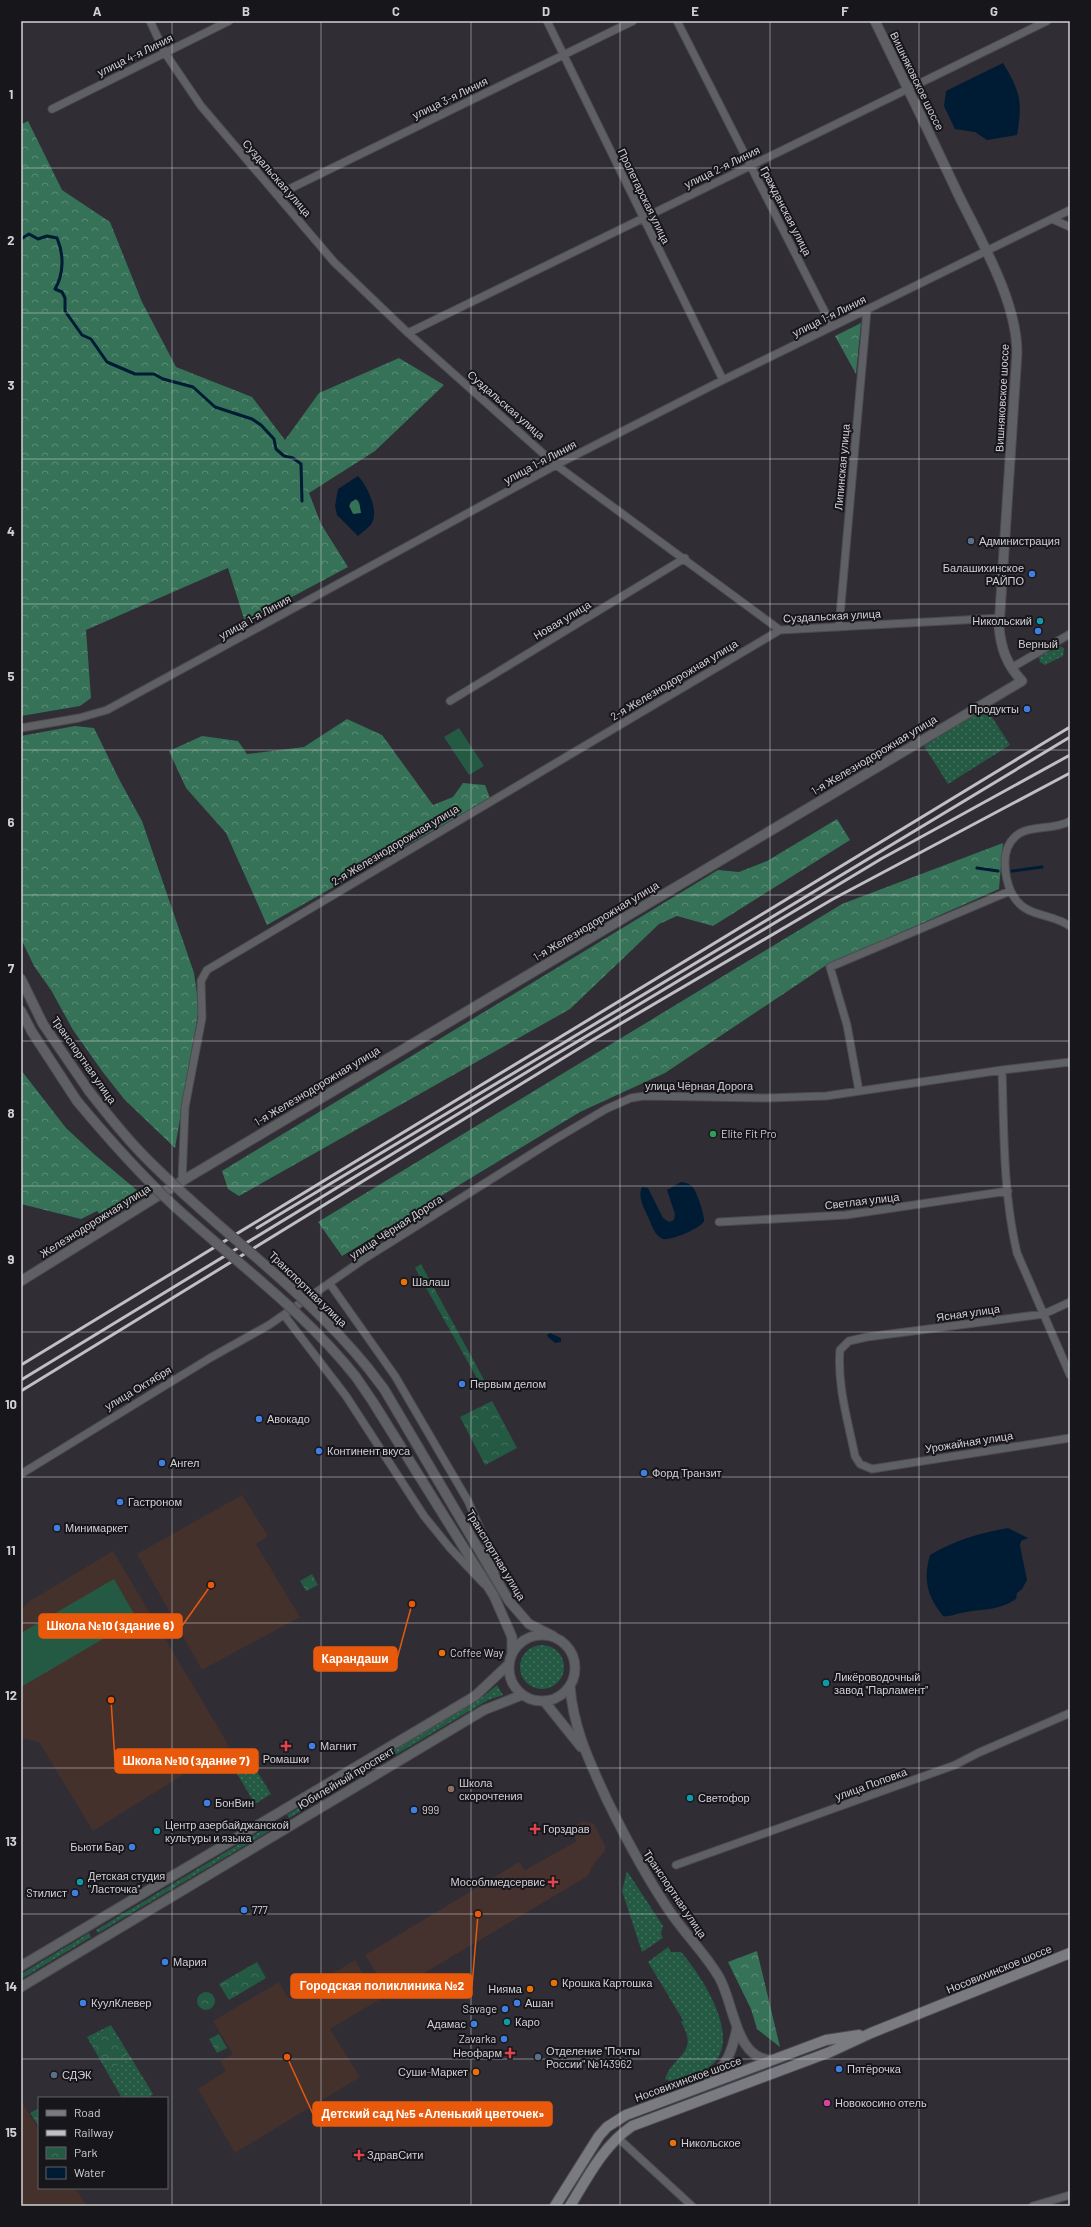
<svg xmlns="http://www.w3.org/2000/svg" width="1091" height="2227" viewBox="0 0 1091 2227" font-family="Barlow,sans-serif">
<defs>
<pattern id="grass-dots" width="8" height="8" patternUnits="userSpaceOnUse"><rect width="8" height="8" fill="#245a43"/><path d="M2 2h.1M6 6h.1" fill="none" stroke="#43715d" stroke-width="1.8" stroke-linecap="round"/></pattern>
<pattern id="forest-crowns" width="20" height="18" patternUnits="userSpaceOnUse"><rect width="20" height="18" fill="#357258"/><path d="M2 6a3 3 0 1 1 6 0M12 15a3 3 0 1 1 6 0" fill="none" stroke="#5b8b77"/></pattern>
<pattern id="park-crowns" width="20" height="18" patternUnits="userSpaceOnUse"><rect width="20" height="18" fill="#245a43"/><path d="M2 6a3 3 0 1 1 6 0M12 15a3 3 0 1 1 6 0" fill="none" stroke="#43715d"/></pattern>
</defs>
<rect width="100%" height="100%" fill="#302d35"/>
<path fill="#44312c" d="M242,1495L268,1536L256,1544L300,1617L202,1670L137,1554Z
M113,1551L229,1746L93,1831L39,1742L21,1738V1609L30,1601Z
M355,1960L379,2000L330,2029L360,2077L235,2153L198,2089L226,2071L220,2061L233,2054L213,2021L279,1982L289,1999Z
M21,2101L39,2130V2188H75L87,2206H21Z"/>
<path fill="#45312d" d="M584,1821L594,1824L605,1846V1851L593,1865L588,1876L389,1994L365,1955L519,1862L525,1870L577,1841L569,1828Z"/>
<path fill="url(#grass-dots)" d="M1059,646L1064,648L1063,656L1045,665L1040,662L1039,657Z
M986,708L1010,745L948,784L924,746Z
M520 1667a22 22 0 1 1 44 0a22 22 0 1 1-44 0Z
M497,1685L503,1695L488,1700L289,1818L287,1815L485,1695Z
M247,1755L271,1794L255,1804L232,1765Z
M276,1822L278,1826L98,1933L96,1930Z
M627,1871L663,1926L661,1934L663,1938L642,1952L622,1891Z
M89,1933L91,1937L21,1979V1974Z
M668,1947L671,1952H681C702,1976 746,2042 708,2068C698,2075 682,2077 670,2081L665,2079C673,2055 700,2054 681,2022L683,2020L648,1962Z
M111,2025L153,2094L149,2098H122L87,2037Z"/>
<path fill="url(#forest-crowns)" d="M21,121L22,124L28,121L62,190L110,222L142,302L176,367L252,397L285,440L319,393L399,358L444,385L375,451L309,493L321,524L348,567L245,622L228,568L86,630L91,698L80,706L21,716Z
M861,323L856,374L835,336Z
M356,499L361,506V514H353L349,506L351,502Z
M347,719L382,735L433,805L453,797L463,783L485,785L490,798L267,925L226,833L186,788L169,751L202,736L238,741L247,754L304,747Z
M75,726L94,728L120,781L142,821L194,973L199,1008L175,1148L124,1099L102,1071L73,1030L51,990L34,966L21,939V736Z
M837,819L850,840L713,926L677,916L659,924L570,1009L239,1196L228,1189L222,1171L718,870L739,872L767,861Z
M1003,843L999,889L825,966L665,1073L580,1112L342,1256L318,1222L842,904Z
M21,1070L66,1128L95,1155L145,1197L106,1221L97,1211L81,1219L21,1204Z
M757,1951L780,2047L757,2029L751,2009L728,1962Z"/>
<path fill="url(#park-crowns)" d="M421,1264L488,1387L483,1389L415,1268Z
M492,1401L517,1448L485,1465L460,1417Z
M312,1574L318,1585L306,1591L300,1581Z
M257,1962L266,1978L229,2000L219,1984Z
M197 2001a9 9 0 1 1 18 0a9 9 0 1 1-18 0Z
M110,2029L128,2060L109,2070L92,2040Z
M219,2034L227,2048L217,2053L209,2039Z
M39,2108V2127L30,2113Z"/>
<path fill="#245a43" d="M459,728L484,766L469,775L444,737Z
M114,1579L137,1619L21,1687V1633Z"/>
<path fill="#001b34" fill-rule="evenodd" d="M1003,63C1020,91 1023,102 1017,135L987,140L975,132L955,129L944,106L946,91Z
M358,476C367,486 379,509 372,523C370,527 361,533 358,536L337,515L335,506L338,489ZM356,499L359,501L361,513L353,514L349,506L351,502Z
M681,1182C686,1183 688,1183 692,1186C696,1190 705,1215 704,1221C702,1228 670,1241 663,1239C655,1236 652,1226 649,1219C645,1209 637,1198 642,1187L648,1188L663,1218L669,1222L674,1220L675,1214L667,1190Z
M550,1333L561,1338V1342L555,1343L548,1337L547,1335Z
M1008,1528L1028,1538L1021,1541L1020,1546L1027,1580L1022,1589L1017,1593L1016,1599C995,1612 984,1608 961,1613C954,1614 951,1617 943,1616C927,1596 923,1580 930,1555C955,1540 980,1533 1008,1528Z"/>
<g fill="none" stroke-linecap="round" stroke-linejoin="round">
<path stroke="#001b34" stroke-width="3" d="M21,239L29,234L38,239L47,236L57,238C64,254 64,274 55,289L62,292L65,298V311L82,335L91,339L107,362L135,374H154L163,379L193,387L215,407L252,419L261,425L274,439L276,449L284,456L293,458L301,464L302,501
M977,868L998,871
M1012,871L1042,867"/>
<defs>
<path id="minor" d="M150,21L165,53L201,106L334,262L408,333L556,465L780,630L1000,618
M547,21L723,380
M677,21L832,326
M52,109L229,21
M277,195L633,21
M1052,219L1070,227
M408,333L1047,21
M839,627L867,310
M1011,668L1070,634
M450,701L685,558
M21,728L79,718L107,710L556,465L723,380L1070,210
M1070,821C1055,830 1034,825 1020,833C1009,840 1005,850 1005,862C1005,882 1012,905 1033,912C1046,917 1058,918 1070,926
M1002,1070C1004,1130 1003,1194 1017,1253L1070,1375
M859,1091L847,1025L830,967L1010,891
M182,1181L185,1107L202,1018L201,981L207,970L780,630
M719,1222L846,1215L1008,1191
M330,1284L395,1376L468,1501L485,1540L495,1572
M1070,1302L1044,1314L867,1337L849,1341L840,1350C837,1385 848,1421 855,1456L860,1464L872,1469L1070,1438
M284,1315L346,1396L424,1516L450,1548L484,1584
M21,1474L210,1358L269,1325L364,1259L552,1141L606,1109L631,1098L644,1096L767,1098L826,1096L1002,1070L1070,1062
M676,1865L955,1765L978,1753L1070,1713
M617,2137L692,2206
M1033,2206L1070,2195"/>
<path id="tertiary" d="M21,979L43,1024L89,1091
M21,1011L32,1032L77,1101
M21,1281L182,1181L1022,681C1007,665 1001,649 999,627L1017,353C1017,301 981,241 958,194C931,136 903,79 875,21
M368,1368L384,1389L509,1601L529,1624L553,1636
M356,1377L373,1402L494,1596L512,1637V1652
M509 1668a33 33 0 1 1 66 0a33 33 0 1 1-66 0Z
M570,1686C573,1728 590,1763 607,1800C627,1841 647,1879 673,1916C688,1937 706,1955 719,1977C734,2002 735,2060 772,2060
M544,1701L581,1747
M21,1966L475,1696L509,1664
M21,1987L484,1710L522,1695
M707,2084C726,2065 732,2054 737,2027"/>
<path id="secondary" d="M555,2206L599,2136L607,2127L626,2115L826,2040L859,2035
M570,2206C588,2177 603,2146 632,2126L830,2052L871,2033L1070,1953"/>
</defs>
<use href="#minor" stroke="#4d4a52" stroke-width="9"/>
<use href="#tertiary" stroke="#4d4a52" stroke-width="11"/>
<use href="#secondary" stroke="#4d4a52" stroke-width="12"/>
<use href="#minor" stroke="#5f6064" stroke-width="7"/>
<use href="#tertiary" stroke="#5f6064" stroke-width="9"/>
<use href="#secondary" stroke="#7a7b81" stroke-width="10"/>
<path stroke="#c1bfc5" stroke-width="3" d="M257,1228L1070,737
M21,1365L1070,727
M21,1380L550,1058L881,859L1070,755
M21,1391L591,1041L833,899L1070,773"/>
<defs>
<path id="tertiary-bridge" d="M89,1091C107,1114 125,1137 146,1158C218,1231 303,1288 368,1368
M77,1101C107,1137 138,1172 172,1204C234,1261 303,1310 356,1377"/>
</defs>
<use href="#tertiary-bridge" stroke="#4d4a52" stroke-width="11" stroke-linecap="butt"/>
<use href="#tertiary-bridge" stroke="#5f6064" stroke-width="9"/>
</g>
<path fill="none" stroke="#d2d0d5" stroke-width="1" stroke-opacity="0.55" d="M172,21V2206M321,21V2206M471,21V2206M620,21V2206M770,21V2206M919,21V2206M21,168H1070M21,313H1070M21,459H1070M21,604H1070M21,750H1070M21,895H1070M21,1041H1070M21,1186H1070M21,1332H1070M21,1477H1070M21,1623H1070M21,1768H1070M21,1914H1070M21,2059H1070"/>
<g fill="#5c6f8a" stroke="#17161a" stroke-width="1.5">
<circle cx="971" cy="541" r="4"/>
<circle cx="538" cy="2057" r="4"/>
<circle cx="54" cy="2075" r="4"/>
</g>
<g fill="#3f7fe0" stroke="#17161a" stroke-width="1.5">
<circle cx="1032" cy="574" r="4"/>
<circle cx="1038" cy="631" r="4"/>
<circle cx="1027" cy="709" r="4"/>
<circle cx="462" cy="1384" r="4"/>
<circle cx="259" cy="1419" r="4"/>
<circle cx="319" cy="1451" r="4"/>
<circle cx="162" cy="1463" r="4"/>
<circle cx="644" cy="1473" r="4"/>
<circle cx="120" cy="1502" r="4"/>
<circle cx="57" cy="1528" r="4"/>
<circle cx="312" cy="1746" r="4"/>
<circle cx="207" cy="1803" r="4"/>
<circle cx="414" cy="1810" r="4"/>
<circle cx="132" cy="1847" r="4"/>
<circle cx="75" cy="1893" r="4"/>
<circle cx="244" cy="1910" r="4"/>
<circle cx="165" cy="1962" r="4"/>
<circle cx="83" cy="2003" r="4"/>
<circle cx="517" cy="2003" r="4"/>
<circle cx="505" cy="2009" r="4"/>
<circle cx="474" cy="2024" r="4"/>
<circle cx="504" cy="2039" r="4"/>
<circle cx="839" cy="2069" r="4"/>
</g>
<g fill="#0f9aa8" stroke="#17161a" stroke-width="1.5">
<circle cx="1040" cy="621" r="4"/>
<circle cx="826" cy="1683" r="4"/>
<circle cx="690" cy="1798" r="4"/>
<circle cx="157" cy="1831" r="4"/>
<circle cx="80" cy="1882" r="4"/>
<circle cx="507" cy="2022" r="4"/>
</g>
<circle fill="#2e9e5b" stroke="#17161a" stroke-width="1.5" cx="713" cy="1134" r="4"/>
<g fill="#e8710a" stroke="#17161a" stroke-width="1.5">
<circle cx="404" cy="1282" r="4"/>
<circle cx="442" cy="1653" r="4"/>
<circle cx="554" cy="1983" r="4"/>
<circle cx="530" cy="1989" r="4"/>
<circle cx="476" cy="2072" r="4"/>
<circle cx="673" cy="2143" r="4"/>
</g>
<g fill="#e0444e" stroke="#17161a" stroke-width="1.5">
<path d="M284 1740h4v4h4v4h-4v4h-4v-4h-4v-4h4z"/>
<path d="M533 1823h4v4h4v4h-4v4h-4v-4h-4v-4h4z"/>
<path d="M551 1876h4v4h4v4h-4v4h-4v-4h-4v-4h4z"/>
<path d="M508 2047h4v4h4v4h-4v4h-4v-4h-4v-4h4z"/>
<path d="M357 2149h4v4h4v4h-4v4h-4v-4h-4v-4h4z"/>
</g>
<circle fill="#8d6e63" stroke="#17161a" stroke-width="1.5" cx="451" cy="1789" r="4"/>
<circle fill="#d1479c" stroke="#17161a" stroke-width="1.5" cx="827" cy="2103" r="4"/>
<g text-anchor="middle" stroke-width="4" stroke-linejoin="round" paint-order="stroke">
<g font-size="11" fill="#d2d0d5" stroke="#17161a">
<text transform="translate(135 55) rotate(-26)" y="4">улица 4-я Линия</text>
<text transform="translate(917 81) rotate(64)" y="4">Вишняковское шоссе</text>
<text transform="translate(450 98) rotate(-26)" y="4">улица 3-я Линия</text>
<text transform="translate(722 167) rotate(-26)" y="4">улица 2-я Линия</text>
<text transform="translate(277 178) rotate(49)" y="4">Суздальская улица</text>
<text transform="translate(644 196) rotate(64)" y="4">Пролетарская улица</text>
<text transform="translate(786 211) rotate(63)" y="4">Гражданская улица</text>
<text transform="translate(829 316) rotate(-26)" y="4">улица 1-я Линия</text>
<text transform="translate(1002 398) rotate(-87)" y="4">Вишняковское шоссе</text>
<text transform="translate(506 405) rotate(41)" y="4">Суздальская улица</text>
<text transform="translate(540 462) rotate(-28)" y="4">улица 1-я Линия</text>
<text transform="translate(842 467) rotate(-85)" y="4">Липинская улица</text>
<text transform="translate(832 616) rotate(-3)" y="4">Суздальская улица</text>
<text transform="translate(255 617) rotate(-29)" y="4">улица 1-я Линия</text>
<text transform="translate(562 620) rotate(-31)" y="4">Новая улица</text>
<text transform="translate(674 680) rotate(-31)" y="4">2-я Железнодорожная улица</text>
<text transform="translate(874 755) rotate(-31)" y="4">1-я Железнодорожная улица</text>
<text transform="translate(395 845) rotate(-31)" y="4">2-я Железнодорожная улица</text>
<text transform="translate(596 921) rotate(-31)" y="4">1-я Железнодорожная улица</text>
<text transform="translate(84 1060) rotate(55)" y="4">Транспортная улица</text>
<text transform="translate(317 1086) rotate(-31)" y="4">1-я Железнодорожная улица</text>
<text x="699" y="1090">улица Чёрная Дорога</text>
<text transform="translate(862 1201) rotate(-7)" y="4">Светлая улица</text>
<text transform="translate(95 1221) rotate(-32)" y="4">Железнодорожная улица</text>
<text transform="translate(396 1227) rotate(-33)" y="4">улица Чёрная Дорога</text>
<text transform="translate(308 1289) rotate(44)" y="4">Транспортная улица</text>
<text transform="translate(968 1313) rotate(-8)" y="4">Ясная улица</text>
<text transform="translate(138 1388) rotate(-31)" y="4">улица Октября</text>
<text transform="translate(969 1442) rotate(-9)" y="4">Урожайная улица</text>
<text transform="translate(496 1555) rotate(59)" y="4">Транспортная улица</text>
<text transform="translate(346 1778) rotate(-31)" y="4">Юбилейный проспект</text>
<text transform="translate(871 1784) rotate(-20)" y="4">улица Поповка</text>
<text transform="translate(675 1894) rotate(56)" y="4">Транспортная улица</text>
<text transform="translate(999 1969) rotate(-22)" y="4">Носовихинское шоссе</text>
<text transform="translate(688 2079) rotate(-20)" y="4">Носовихинское шоссе</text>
</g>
<g font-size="11" fill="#d2d0d5" stroke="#17161a" text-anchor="start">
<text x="979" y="545">Администрация</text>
<text x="1024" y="572" text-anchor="end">Балашихинское<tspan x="1024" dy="13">РАЙПО</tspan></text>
<text x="1032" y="625" text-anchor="end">Никольский</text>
<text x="1038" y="648" text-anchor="middle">Верный</text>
<text x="1019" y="713" text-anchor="end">Продукты</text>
<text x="721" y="1138">Elite Fit Pro</text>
<text x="412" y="1286">Шалаш</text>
<text x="470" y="1388">Первым делом</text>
<text x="267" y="1423">Авокадо</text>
<text x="327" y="1455">Континент вкуса</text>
<text x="170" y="1467">Ангел</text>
<text x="652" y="1477">Форд Транзит</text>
<text x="128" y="1506">Гастроном</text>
<text x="65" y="1532">Минимаркет</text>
<text x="450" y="1657">Coffee Way</text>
<text x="834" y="1681">Ликёроводочный<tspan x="834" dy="13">завод "Парламент"</tspan></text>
<text x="320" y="1750">Магнит</text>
<text x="286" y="1763" text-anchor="middle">Ромашки</text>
<text x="459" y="1787">Школа<tspan x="459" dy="13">скорочтения</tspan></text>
<text x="698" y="1802">Светофор</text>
<text x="215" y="1807">БонВин</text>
<text x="422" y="1814">999</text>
<text x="165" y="1829">Центр азербайджанской<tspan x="165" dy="13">культуры и языка</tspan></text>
<text x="543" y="1833">Горздрав</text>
<text x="124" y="1851" text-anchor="end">Бьюти Бар</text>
<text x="88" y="1880">Детская студия<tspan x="88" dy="13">"Ласточка"</tspan></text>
<text x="545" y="1886" text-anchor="end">Мособлмедсервис</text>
<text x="67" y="1897" text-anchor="end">Sтилист</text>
<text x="252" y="1914">777</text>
<text x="173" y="1966">Мария</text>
<text x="562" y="1987">Крошка Картошка</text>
<text x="522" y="1993" text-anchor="end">Нияма</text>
<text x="91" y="2007">КуулКлевер</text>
<text x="525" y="2007">Ашан</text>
<text x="497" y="2013" text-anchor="end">Savage</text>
<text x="515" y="2026">Каро</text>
<text x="466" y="2028" text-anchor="end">Адамас</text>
<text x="496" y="2043" text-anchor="end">Zavarka</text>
<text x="546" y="2055">Отделение "Почты<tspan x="546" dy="13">России" №143962</tspan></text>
<text x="502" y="2057" text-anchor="end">Неофарм</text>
<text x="847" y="2073">Пятёрочка</text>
<text x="468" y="2076" text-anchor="end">Суши-Маркет</text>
<text x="62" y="2079">СДЭК</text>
<text x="835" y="2107">Новокосино отель</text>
<text x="681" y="2147">Никольское</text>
<text x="367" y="2159">ЗдравСити</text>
</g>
</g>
<path fill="none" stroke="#e8590c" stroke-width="1.5" d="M211 1585L182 1626M412 1604L397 1659M111 1700L115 1761M478 1914L472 1986M287 2057L313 2114"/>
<g fill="#e8590c" stroke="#17161a" stroke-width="1.5">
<circle cx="211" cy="1585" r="4"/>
<circle cx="412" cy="1604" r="4"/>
<circle cx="111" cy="1700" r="4"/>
<circle cx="478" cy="1914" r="4"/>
<circle cx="287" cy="2057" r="4"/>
</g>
<g fill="#e8590c" stroke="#e8590c" stroke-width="1.5">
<rect x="39" y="1614" width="143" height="24" rx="4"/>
<rect x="314" y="1647" width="83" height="24" rx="4"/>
<rect x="115" y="1749" width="143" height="24" rx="4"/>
<rect x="291" y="1974" width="181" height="24" rx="4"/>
<rect x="313" y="2102" width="239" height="24" rx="4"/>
</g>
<g font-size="12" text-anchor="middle" font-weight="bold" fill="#fff">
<text x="110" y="1630">Школа №10 (здание 6)</text>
<text x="355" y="1663">Карандаши</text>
<text x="186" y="1765">Школа №10 (здание 7)</text>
<text x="382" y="1990">Городская поликлиника №2</text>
<text x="433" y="2118">Детский сад №5 «Аленький цветочек»</text>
</g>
<rect width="1091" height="2227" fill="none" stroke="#17161a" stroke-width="44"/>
<rect x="38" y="2097" width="130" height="92" fill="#17161a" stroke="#626065"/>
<rect x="46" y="2110" width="20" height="6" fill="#7a7b81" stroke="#626065"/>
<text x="74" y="2117" font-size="12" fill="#d2d0d5">Road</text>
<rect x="46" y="2130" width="20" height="6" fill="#c1bfc5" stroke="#626065"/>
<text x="74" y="2137" font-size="12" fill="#d2d0d5">Railway</text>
<rect x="46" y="2147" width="20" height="12" fill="url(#park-crowns)" stroke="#626065"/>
<text x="74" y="2157" font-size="12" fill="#d2d0d5">Park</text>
<rect x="46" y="2167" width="20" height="12" fill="#001b34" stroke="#626065"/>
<text x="74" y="2177" font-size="12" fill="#d2d0d5">Water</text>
<rect x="22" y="22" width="1047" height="2183" fill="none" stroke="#d2d0d5" stroke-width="1.5"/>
<g font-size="13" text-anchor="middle" font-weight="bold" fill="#d2d0d5">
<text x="97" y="16">A</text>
<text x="246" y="16">B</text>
<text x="396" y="16">C</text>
<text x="546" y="16">D</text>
<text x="695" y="16">E</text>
<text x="845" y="16">F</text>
<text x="994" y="16">G</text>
<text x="11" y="99">1</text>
<text x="11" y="245">2</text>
<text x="11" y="390">3</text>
<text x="11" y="536">4</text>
<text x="11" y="681">5</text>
<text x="11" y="827">6</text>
<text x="11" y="973">7</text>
<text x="11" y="1118">8</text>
<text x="11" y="1264">9</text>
<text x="11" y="1409">10</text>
<text x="11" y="1555">11</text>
<text x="11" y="1700">12</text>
<text x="11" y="1846">13</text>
<text x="11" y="1991">14</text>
<text x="11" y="2137">15</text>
</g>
</svg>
